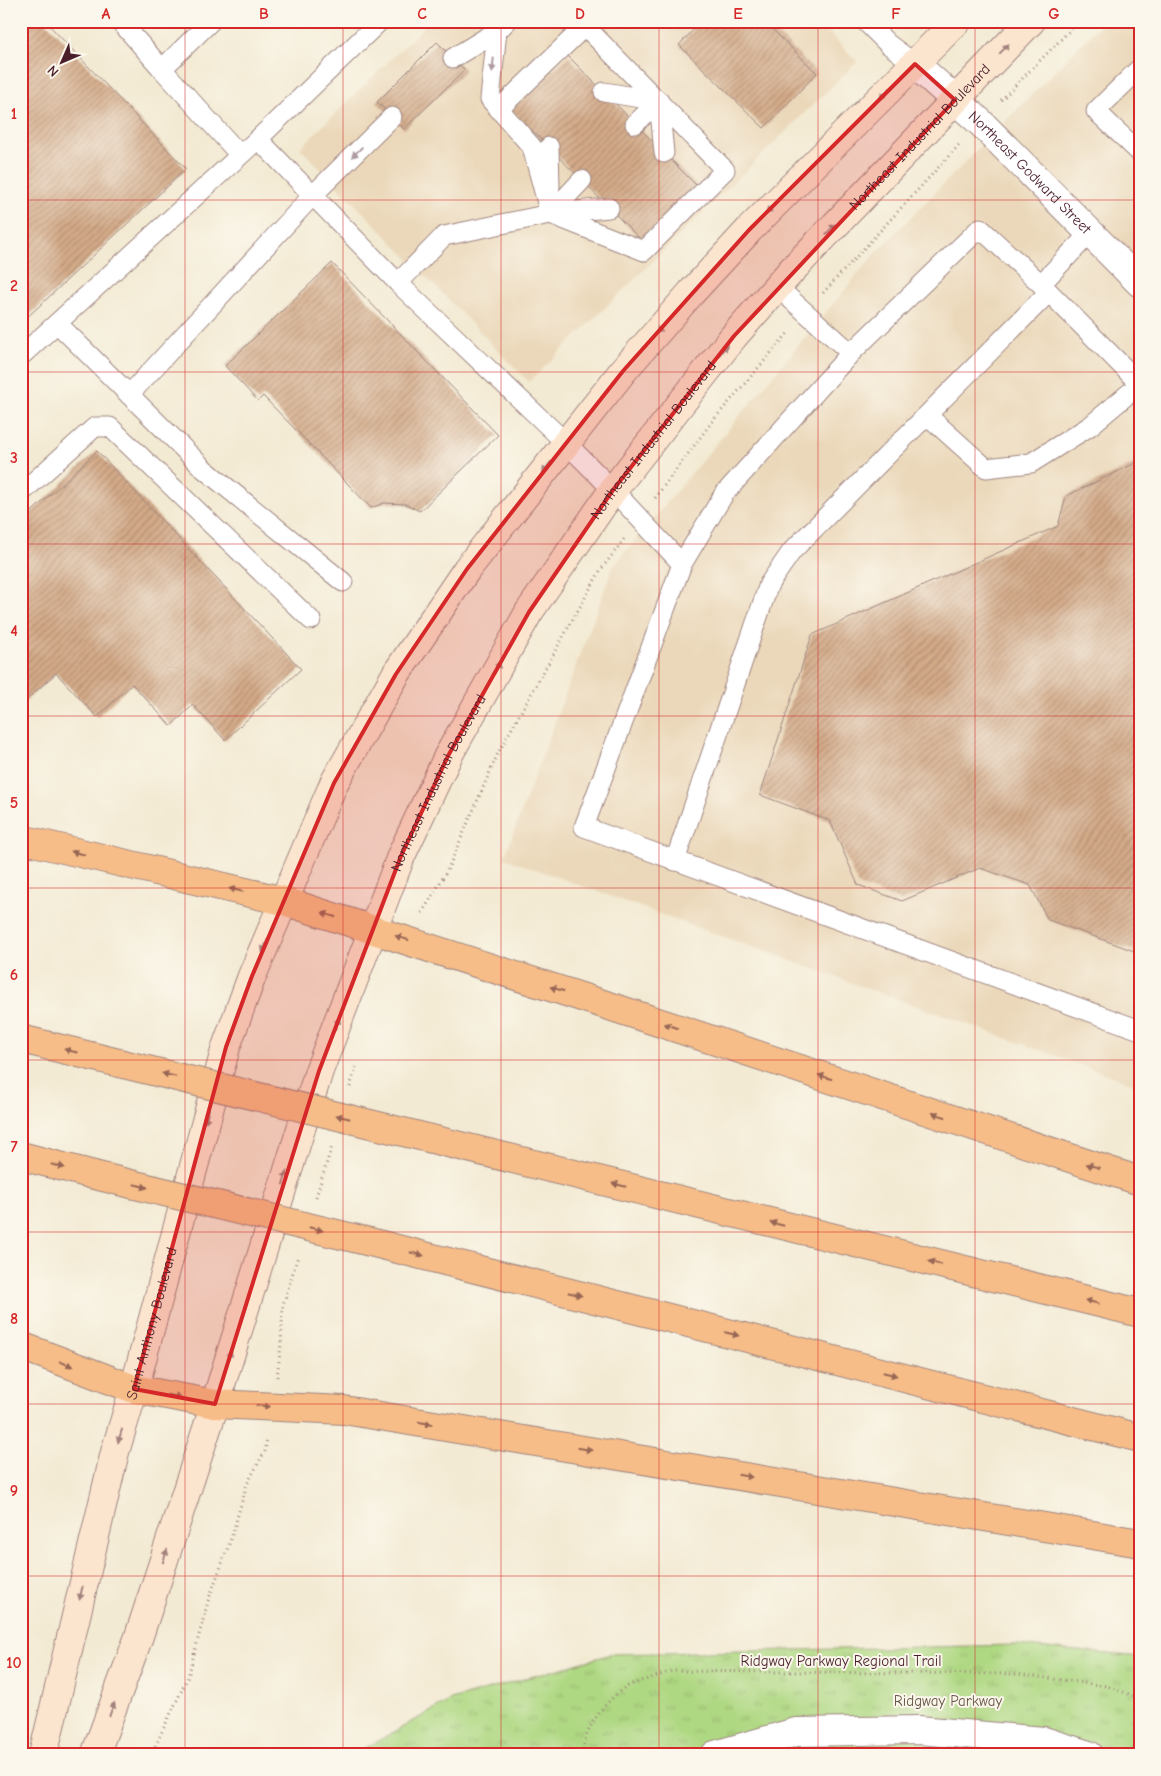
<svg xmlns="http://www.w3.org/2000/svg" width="1161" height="1776" viewBox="0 0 1161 1776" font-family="'Comic Neue',sans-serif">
<defs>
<pattern id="park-tufts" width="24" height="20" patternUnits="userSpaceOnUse" patternTransform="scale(1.25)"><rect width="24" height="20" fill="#afd882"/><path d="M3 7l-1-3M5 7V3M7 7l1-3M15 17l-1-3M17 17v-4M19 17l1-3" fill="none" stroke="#98b970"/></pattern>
<pattern id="building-hatch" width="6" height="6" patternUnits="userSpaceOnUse" patternTransform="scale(1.25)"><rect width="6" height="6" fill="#d4ab89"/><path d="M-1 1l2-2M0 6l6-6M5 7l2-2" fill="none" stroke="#ae8b70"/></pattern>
</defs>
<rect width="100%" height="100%" fill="#fbf7ec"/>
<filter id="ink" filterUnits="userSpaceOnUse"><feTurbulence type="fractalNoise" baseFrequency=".02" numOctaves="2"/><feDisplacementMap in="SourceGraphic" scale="10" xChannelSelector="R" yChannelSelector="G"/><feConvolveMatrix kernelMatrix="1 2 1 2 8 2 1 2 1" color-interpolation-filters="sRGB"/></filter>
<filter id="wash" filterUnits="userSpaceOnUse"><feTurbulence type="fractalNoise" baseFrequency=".0096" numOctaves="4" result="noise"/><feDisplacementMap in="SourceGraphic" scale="20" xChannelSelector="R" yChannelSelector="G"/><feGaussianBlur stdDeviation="1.12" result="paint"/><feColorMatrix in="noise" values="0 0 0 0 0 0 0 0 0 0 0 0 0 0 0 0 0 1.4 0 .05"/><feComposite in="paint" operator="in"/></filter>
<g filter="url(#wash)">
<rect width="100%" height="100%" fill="#f3ead3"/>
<path fill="#ebd8ba" d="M430,21H818L857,62L529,382L300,148Z
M1104,21H1140V1086L504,858L613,567L875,254Z"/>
<path fill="url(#park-tufts)" stroke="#7c7c56" d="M1016,1645L1140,1657V1755H353L451,1700L611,1654Z"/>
<g id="blocks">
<path fill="url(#building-hatch)" d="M21,21H45L186,169L21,323Z
M702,21H764L817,73L764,128L679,45Z
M437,42L465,70L404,129L377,102Z
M568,56L696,185L641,240L512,110Z
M332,263L498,435L420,511L405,504L384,503L371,508L263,396L258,401L225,366Z
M97,451L301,669L225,740L193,705L171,726L132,684L97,717L56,673L23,703L21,701V522Z
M1140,461V953L1048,920L1030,885L980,868L902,901L858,885L830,821L760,795L812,635L1058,526L1066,496Z"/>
</g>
</g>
<g filter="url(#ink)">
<use href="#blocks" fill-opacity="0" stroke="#9e847f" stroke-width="1"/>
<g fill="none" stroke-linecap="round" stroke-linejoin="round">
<defs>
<path id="lane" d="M120,21L162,69
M211,21L162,69L240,155
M865,21L888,44L915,64
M453,58L497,31
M1140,68L1096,111L1140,153
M604,92L659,101
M499,109L585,26
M635,124L659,101L664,153
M258,139L398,283L566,443L613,490L682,564L584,827L1140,1030
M549,147L550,187
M582,180L550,214L644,251L725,170L585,26L590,21
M553,213L609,208
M398,283L444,236L550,214L532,147L490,99L497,31L507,21
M1041,284L1140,384
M57,323L204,469L343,582
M851,353L980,228L1041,284L1090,233
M21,356L258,139L380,21
M129,395L313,195L392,117
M927,415L986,468L1031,463L1090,426L1140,384
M21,493L95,427H110L311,620
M682,564L724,494L851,353L776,286
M675,861L769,584L792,551L1049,292"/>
<g id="street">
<path id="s1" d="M915,64L980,122L1140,283"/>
<path d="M715,1755L796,1732L919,1730L1044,1741L1089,1755"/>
</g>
<g id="secondary">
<path id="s2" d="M43,1755L115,1452L134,1389L226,1047L252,976L334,783L396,674L467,569L623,371L691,293L749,230L957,21"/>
<path id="s3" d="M95,1755L138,1639L215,1404L319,1071L401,856L448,756L529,612L613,490L734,336L792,270L1031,21"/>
</g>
<path id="highway" d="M21,839L284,901L603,1004L1140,1181
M21,1039L119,1063
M391,1129L1140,1313
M21,1156L94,1175
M370,1242L1140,1438
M21,1346L134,1389L215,1404L344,1410L1140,1543"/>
</defs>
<use href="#lane" stroke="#9e847f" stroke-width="21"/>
<use href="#street" stroke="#9e847f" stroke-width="30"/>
<use href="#secondary" stroke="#9e847f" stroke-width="30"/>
<use href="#highway" stroke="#9e847f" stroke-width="30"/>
<path stroke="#9e847f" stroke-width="3" stroke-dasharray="1 4" stroke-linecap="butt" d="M1001,100L1079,21
M823,293L959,145
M655,498L711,423L789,332
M422,913L447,871L498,753L600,571L624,539
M350,1087L356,1067
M316,1197L332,1146
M277,1377L281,1345L283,1305L298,1256
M151,1755L188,1677L208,1601L231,1539L247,1484L265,1451L267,1438
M583,1755C582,1730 605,1702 624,1688C634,1682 660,1676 672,1671L1017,1674L1107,1686L1140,1698"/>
<use href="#lane" stroke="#fff" stroke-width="19"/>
<use href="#street" stroke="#fff" stroke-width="28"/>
<use href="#secondary" stroke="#fce5cf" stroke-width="28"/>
<use href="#highway" stroke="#f7bd88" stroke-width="28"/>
<defs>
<path id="highway-bridge" d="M119,1063L391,1129
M94,1175L370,1242"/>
</defs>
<use href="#highway-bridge" stroke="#9e847f" stroke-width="30" stroke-linecap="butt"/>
<use href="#highway-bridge" stroke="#f7bd88" stroke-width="28"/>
</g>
<defs><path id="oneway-solid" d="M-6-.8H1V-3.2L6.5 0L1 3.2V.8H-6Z" transform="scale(1.25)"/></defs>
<g fill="#a3827d">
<use href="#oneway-solid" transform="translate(1004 49) rotate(-46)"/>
<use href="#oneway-solid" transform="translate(885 93) rotate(135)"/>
<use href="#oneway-solid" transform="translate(771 208) rotate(135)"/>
<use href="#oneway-solid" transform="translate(831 229) rotate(-46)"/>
<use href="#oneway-solid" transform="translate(661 328) rotate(131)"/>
<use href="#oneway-solid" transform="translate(723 350) rotate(-52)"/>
<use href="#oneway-solid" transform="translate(547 467) rotate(128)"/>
<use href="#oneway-solid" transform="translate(497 668) rotate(-61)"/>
<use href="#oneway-solid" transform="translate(265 946) rotate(113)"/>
<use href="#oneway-solid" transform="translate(337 1024) rotate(-69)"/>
<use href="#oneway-solid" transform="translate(207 1116) rotate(105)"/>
<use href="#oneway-solid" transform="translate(285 1178) rotate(-73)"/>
<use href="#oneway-solid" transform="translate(229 1357) rotate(-73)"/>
<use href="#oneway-solid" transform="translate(120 1436) rotate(107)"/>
<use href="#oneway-solid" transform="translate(165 1556) rotate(-72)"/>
<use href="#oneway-solid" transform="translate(81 1593) rotate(103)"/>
<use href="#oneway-solid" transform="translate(112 1709) rotate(-69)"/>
</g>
<g fill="#ae9aa0">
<use href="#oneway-solid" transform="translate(493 65) rotate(96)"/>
<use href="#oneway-solid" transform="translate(357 152) rotate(136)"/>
</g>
<g fill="#986655">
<use href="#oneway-solid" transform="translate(78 853) rotate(-166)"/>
<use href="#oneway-solid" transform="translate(236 890) rotate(-167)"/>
<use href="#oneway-solid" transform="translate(329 915) rotate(-162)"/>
<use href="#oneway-solid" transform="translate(402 938) rotate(-162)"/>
<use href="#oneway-solid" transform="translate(557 989) rotate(-162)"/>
<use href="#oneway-solid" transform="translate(671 1026) rotate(-162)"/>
<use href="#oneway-solid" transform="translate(71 1051) rotate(-166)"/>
<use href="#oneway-solid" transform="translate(169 1075) rotate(-166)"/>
<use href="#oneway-solid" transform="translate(825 1077) rotate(-162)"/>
<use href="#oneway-solid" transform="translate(939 1115) rotate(-162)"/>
<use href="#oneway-solid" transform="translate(343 1117) rotate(-166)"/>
<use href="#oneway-solid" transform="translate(58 1166) rotate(14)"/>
<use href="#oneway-solid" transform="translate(1093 1166) rotate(-162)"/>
<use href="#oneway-solid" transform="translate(619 1185) rotate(-166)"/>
<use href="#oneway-solid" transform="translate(141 1186) rotate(14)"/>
<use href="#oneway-solid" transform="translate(777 1224) rotate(-166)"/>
<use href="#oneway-solid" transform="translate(316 1229) rotate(14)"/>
<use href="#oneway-solid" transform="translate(417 1254) rotate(14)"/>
<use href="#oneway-solid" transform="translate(935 1263) rotate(-166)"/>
<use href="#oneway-solid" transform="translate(575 1294) rotate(14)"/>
<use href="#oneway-solid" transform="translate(1092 1302) rotate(-166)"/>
<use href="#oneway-solid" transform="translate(732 1334) rotate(14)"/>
<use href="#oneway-solid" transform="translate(66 1364) rotate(22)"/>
<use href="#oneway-solid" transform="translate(890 1374) rotate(14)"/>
<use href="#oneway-solid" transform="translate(174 1396) rotate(10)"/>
<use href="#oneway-solid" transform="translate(263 1406) rotate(3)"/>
<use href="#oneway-solid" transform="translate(425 1423) rotate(9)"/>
<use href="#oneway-solid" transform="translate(585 1449) rotate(10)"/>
<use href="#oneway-solid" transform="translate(745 1476) rotate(10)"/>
</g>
</g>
<path fill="#d62828" fill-opacity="0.2" stroke="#d62828" stroke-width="4" stroke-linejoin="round" d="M915,64L955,100L734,336L613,490L529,612L448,756L401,856L319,1071L215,1404L134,1389L226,1047L252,976L334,783L396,674L467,569L623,371L749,230Z"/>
<path fill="none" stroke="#d62828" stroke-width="1" stroke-opacity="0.55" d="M185,21V1755M343,21V1755M501,21V1755M659,21V1755M818,21V1755M975,21V1755M21,200H1140M21,372H1140M21,544H1140M21,716H1140M21,888H1140M21,1060H1140M21,1232H1140M21,1404H1140M21,1576H1140"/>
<g text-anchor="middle" stroke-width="4" stroke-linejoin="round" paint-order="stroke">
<g font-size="15" fill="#4a1f2b" stroke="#fbf7ec">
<text dy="5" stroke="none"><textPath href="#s3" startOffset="1842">Northeast Industrial Boulevard</textPath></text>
<text dy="5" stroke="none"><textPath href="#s1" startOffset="158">Northeast Godward Street</textPath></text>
<text dy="5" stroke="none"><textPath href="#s3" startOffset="1438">Northeast Industrial Boulevard</textPath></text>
<text dy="5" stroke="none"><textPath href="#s3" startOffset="1032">Northeast Industrial Boulevard</textPath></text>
<text dy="5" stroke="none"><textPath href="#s2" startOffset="445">Saint Anthony Boulevard</textPath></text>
<text x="841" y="1666">Ridgway Parkway Regional Trail</text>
</g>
<g font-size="15" fill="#685645" stroke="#fbf7ec">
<text x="948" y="1706">Ridgway Parkway</text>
</g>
</g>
<rect width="1161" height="1776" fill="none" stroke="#fbf7ec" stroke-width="55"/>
<g transform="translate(62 62) rotate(225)" stroke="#fbf7ec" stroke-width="4" paint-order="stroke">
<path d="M0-4L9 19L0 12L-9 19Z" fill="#4a1f2b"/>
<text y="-8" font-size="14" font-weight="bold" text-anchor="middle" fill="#4a1f2b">N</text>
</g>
<rect x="28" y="28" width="1106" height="1720" fill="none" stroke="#d62828" stroke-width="2"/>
<g font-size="16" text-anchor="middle" font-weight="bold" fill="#d62828">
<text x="106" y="19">A</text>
<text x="264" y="19">B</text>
<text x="422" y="19">C</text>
<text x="580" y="19">D</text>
<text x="738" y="19">E</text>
<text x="896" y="19">F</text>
<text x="1054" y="19">G</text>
<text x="14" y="119">1</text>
<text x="14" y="291">2</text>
<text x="14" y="463">3</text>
<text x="14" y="636">4</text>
<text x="14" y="808">5</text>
<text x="14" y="980">6</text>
<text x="14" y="1152">7</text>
<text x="14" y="1324">8</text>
<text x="14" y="1496">9</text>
<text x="14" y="1668">10</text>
</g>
</svg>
